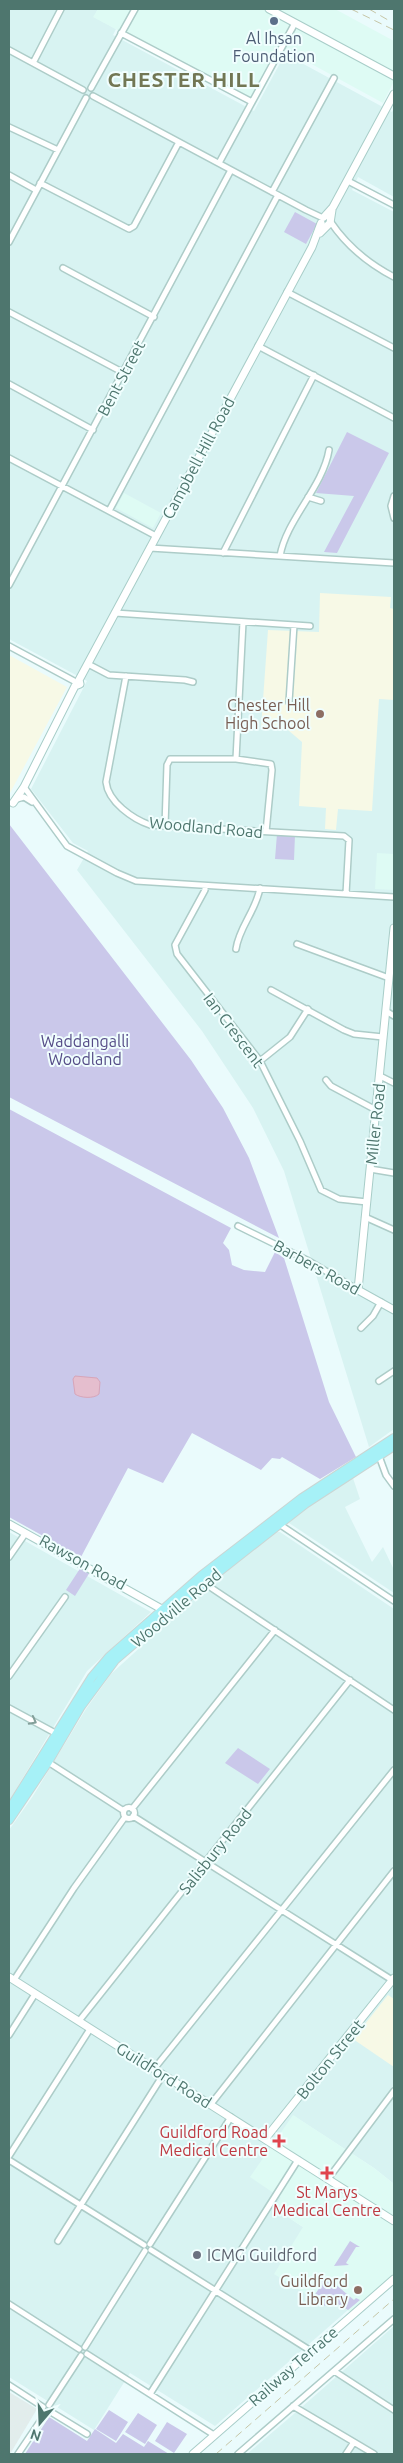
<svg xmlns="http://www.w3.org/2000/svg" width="403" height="2463" viewBox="0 0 403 2463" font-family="Ubuntu,sans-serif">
<rect width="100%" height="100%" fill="#eafbfc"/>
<path fill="#d8f3f2" d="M9,9H98L94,17L116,29L113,35L254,111L285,54L392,112L394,108V197L358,177L352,190L394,212V1429L369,1447L284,1171L253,1108L202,1031L77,870L88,851L73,843L31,789L87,681L9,639Z
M353,1478L360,1499L345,1507L372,1562L383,1547L394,1570V1593L289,1523L301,1511Z
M9,1532L151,1612L87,1671L9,1801Z
M275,1532H280L394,1609V2184L374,2168L294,2116L281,2198L274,2208L303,2227L324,2306L329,2299L348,2310L215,2426L130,2373L94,2430L9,2377V1830L33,1796L86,1709L111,1674L201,1592Z
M394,2326V2454H247L295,2413Z"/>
<path fill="#defbf4" d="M98,9H335L394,41V81L383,103L284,49L255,103L93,17Z
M124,493L161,513L153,528L116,508Z
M377,853L394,854V890L375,889Z
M293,2115L374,2168L394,2184V2274L350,2312L329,2299L325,2306L274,2274L303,2227L274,2208L281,2198L250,2177Z"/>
<path fill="#e2edec" d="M9,2392L37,2409L10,2454H9Z"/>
<path fill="#f7f9e6" d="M320,593L391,597L390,608L394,609V700L379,699L372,811L338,809L336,830L325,829L326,808L299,806L302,742L288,730L261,728L268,630L319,632Z
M9,655L67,687L10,793L9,791Z
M388,1995L394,1999V2067L353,2039Z"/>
<path fill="#cac8ea" d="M295,212L317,224L306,244L284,232Z
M347,432L389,453L337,553L324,552L354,496L316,493Z
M9,824L191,1060L223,1108L249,1158L279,1238L9,1097Z
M277,834L295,835L294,860L275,859Z
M9,1109L231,1228L223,1243L229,1250L232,1265L244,1270L265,1272L275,1252L284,1258L329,1402L356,1457L320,1479L282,1457L280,1459L272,1458L261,1470L192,1433L163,1483L128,1468L81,1557L9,1517Z
M81,1567L90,1572L75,1596L66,1590Z
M238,1748L270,1769L258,1784L225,1763Z
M350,2241L360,2247H356L346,2263L349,2265L334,2266Z
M317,2279L334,2283L354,2300L356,2298L360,2300L348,2310L329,2299L325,2306L312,2299L322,2284L317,2282Z
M109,2410L128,2422L116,2441L96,2429Z
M138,2413L157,2425L145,2444L125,2432Z
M49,2417L87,2441L95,2429L116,2443L123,2434L144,2447L148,2441L169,2454H25Z
M167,2422L187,2434L174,2453L155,2441Z"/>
<path fill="#e5bece" stroke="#d7a5b9" d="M75,1376L97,1378L100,1382L99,1394C94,1399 80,1398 75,1394L73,1379Z"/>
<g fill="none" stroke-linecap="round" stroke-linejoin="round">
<defs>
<path id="street" d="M121,33L252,102
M9,50L83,90
M33,63L61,9
M91,88L135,9
M93,96L306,210L323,218
M9,127L58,150
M219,163L295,23
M9,175L36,190
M348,181L394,205
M40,183L129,229L134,226L179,142
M272,192L334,78
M330,221C346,245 369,264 394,277
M9,242L86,98
M63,268L154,317
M287,292L394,348
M9,312L124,373
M258,346L394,418
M9,384L93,430
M9,458L156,536
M394,496L391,506L394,518
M308,497L321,501
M109,511L278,195
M150,548L394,563
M223,553L314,375
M280,556C286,520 323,487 329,450
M9,585L231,170
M115,613L310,626
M9,646L74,681
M88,664L109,675L185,680L193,682
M126,676L106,782C108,802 133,819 150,825L344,836L349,840L346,894
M289,702L294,625
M236,759L243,622
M24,787L67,846L117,873L136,881L394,897
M17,799L24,797L32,802
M165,826L167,765L170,759H236L271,764L272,770L266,832
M205,886V890L175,945L177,954L260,1061L300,1141L321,1190L339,1199L367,1202
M297,944L389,978
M236,949C239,927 256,911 260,888
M271,990L344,1030L354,1034L383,1037
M386,1011L394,1016
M260,1061L290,1037L308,1009
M380,1076L394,1083
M326,1080L331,1086L376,1110
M370,1169L394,1173
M365,1217L394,1230
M238,1226L307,1260L358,1290
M361,1328L373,1316L381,1302
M379,1381L394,1371
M379,1456L386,1475L394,1486
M279,1524L394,1601
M9,1557L25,1534
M204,1583L394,1710
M9,1676L65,1597
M9,1708L57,1734
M48,1762L124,1811
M123.5 1813a5.5 5.5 0 1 1 11 0a5.5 5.5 0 1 1-11 0Z
M132,1809L275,1630
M133,1816L392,1980
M14,1980L74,1888L125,1817
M79,2021L350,1680
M9,2035L35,1994
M154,2069L394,1770
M211,2104L394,1871
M9,2156L90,2029
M9,2160L144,2245
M328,2179L394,2091
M58,2241L163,2075
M150,2244L231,2117
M151,2250L311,2351
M9,2304L79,2349
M85,2347L145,2251
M87,2354L214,2435
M334,2371L394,2410
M9,2385L43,2407
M150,2394L298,2160
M49,2405L81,2356
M293,2406L374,2454
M51,2412L87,2434
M18,2454L45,2414
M238,2454L394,2319
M346,2454L354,2442"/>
<path id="secondary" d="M269,9L394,76
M324,217L333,207L394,94
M320,233L330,223L332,210
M75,686L80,684L79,680L312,247L321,223
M13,803L24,787L75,686
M394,928L358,1290L394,1310
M9,1524L167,1612
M9,1977L394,2221
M265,2139L394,1978
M193,2454L394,2279"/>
<path id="primary" d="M9,1810L92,1677L109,1657L201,1576L302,1498L394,1438
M9,1820L48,1762L81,1706L115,1660L207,1581L305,1504L394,1446"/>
</defs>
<use href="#street" stroke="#adccc8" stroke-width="8"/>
<use href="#secondary" stroke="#a8cdc8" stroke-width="9"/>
<use href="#primary" stroke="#cad6d4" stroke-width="10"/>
<use href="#street" stroke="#fff" stroke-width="5"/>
<use href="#secondary" stroke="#fff" stroke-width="7"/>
<use href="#primary" stroke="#a6f1f7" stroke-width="8"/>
<path stroke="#c6c6a7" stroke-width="1" stroke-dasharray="8 5" stroke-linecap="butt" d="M351,9L394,30
M369,9L388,20
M216,2454L394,2299"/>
</g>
<defs><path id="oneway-chevron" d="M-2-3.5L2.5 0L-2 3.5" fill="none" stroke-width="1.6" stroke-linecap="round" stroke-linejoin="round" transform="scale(1.25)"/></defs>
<use stroke="#839f9a" href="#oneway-chevron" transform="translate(33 1721) rotate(28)"/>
<circle fill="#5c6f8a" stroke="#f0fefe" stroke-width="2" cx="274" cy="21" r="5"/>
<g fill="#8d6e63" stroke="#f0fefe" stroke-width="2">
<circle cx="320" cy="714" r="5"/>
<circle cx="358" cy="2290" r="5"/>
</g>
<g fill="#e0444e" stroke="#f0fefe" stroke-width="2">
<path d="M276.5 2133.5h5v5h5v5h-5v5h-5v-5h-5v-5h5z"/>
<path d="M324.5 2165.5h5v5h5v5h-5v5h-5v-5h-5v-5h5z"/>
</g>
<circle fill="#6b7280" stroke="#f0fefe" stroke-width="2" cx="197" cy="2255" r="5"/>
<g text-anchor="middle" stroke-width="4" stroke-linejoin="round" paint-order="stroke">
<g font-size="16" fill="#4e5e75" stroke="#f0fefe">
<text x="274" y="44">Al Ihsan<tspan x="274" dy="18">Foundation</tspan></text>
</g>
<g font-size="16" fill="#4e766e" stroke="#f0fefe">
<text transform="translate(121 378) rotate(-62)" y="6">Bent Street</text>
<text transform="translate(198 458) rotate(-62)" y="6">Campbell Hill Road</text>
<text transform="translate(206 827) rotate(5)" y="6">Woodland Road</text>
<text transform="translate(234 1030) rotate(53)" y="6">Ian Crescent</text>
<text transform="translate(375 1124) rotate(-84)" y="6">Miller Road</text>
<text transform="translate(317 1267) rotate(29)" y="6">Barbers Road</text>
<text transform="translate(83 1562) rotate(29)" y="6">Rawson Road</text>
<text transform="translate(176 1608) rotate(-40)" y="6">Woodville Road</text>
<text transform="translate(215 1851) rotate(-51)" y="6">Salisbury Road</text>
<text transform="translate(330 2059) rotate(-51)" y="6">Bolton Street</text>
<text transform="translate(164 2075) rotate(32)" y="6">Guildford Road</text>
<text transform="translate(293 2366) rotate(-41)" y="6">Railway Terrace</text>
</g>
<g font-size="16" fill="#785e54" stroke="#f0fefe" text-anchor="end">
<text x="310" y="711">Chester Hill<tspan x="310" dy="18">High School</tspan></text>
<text x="348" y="2287">Guildford<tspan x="348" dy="18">Library</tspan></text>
</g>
<g font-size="16" fill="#554c87" stroke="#f0fefe">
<text x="85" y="1047">Waddangalli<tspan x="85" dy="18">Woodland</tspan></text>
</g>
<g font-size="16" fill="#be3a42" stroke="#f0fefe" text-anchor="end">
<text x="268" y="2138">Guildford Road<tspan x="268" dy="18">Medical Centre</tspan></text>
<text x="327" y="2198" text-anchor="middle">St Marys<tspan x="327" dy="18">Medical Centre</tspan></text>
</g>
<g font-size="16" fill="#5b616d" stroke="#f0fefe" text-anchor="start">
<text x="207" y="2261">ICMG Guildford</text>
</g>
<g font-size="21" font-weight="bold" letter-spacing="1" fill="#727754" stroke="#f0fefe">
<text x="184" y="87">CHESTER HILL</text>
</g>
</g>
<rect width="403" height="2463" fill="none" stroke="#4e766e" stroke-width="20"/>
<g transform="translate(40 2423) rotate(199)" stroke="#f0fefe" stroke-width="4" paint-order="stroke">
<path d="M0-4L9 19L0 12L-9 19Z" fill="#4e766e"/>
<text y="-8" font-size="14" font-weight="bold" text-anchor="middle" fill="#4e766e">N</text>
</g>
</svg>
